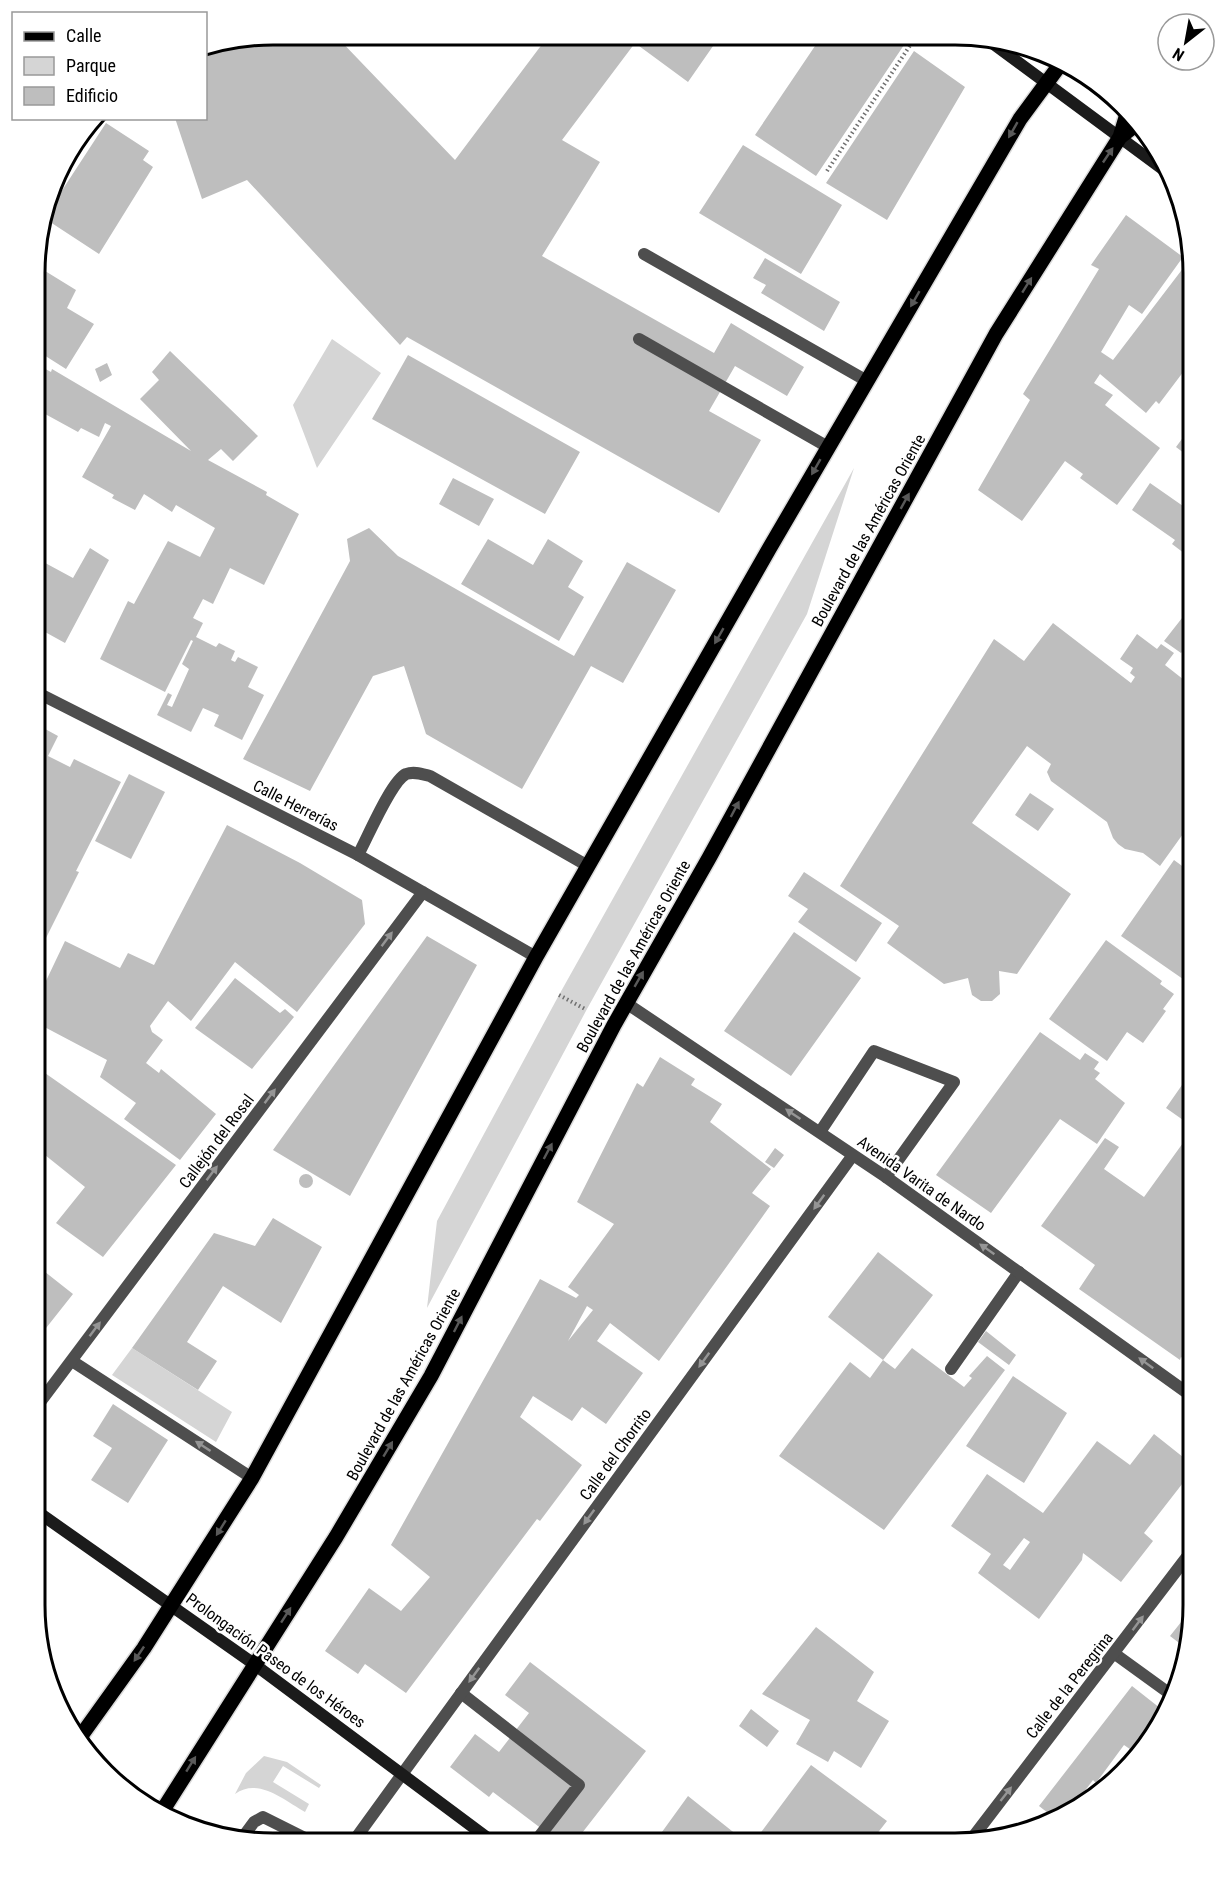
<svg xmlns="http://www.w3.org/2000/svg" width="1228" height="1878" viewBox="0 0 1228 1878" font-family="'Roboto Condensed',sans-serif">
<rect width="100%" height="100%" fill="#fff"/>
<path fill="#d5d5d5" d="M332,339L381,373L317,468L293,405Z
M854,468L807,614L587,1009L427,1308L437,1221L559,995Z
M132,1348L232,1412L216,1442L112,1375Z
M264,1756L287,1762L321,1785L319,1788L283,1766L273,1782L309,1804L305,1812C284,1800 258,1777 235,1794L246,1773Z"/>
<path fill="#bebebe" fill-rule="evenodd" d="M273,34L335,35L455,160L549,35L720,36L688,82L635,43L562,140L600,162L542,256L714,353L731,323L804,367L787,396L735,366L709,411L761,440L719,513L407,337L400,345L247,180L202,199L175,118H206V46Z
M814,36H891L904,45L816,176L755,135L815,46L810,42Z
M914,51L965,87L887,220L826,183Z
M106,123L149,151L143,160L153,167L99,254L44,218Z
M743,145L842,205L801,274L699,213Z
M1126,215L1183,257L1142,314L1129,305L1101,352L1113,360L1184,267L1187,269L1192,263L1193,359L1159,404L1156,401L1146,413L1100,374L1094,383L1113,395L1105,405L1160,448L1117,505L1080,478L1083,474L1065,461L1022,521L978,490L1030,400L1023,394L1099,269L1091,265Z
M765,258L840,302L824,331L761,293L766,285L753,278Z
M37,266L76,290L67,308L94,324L66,369L36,350Z
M170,351L258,436L233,461L221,449L208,460L267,492L266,495L299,514L264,585L230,568L213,604L203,599L193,618L203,623L196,637L216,647L219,643L235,651L231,660L235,662L238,657L258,667L248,687L264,695L242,740L214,726L219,715L203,708L191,732L157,715L168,693L172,695L167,705L172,707L189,669L182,664L193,641L191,640L165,692L100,659L128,601L134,604L168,541L200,557L215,528L176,505L172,512L144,494L135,510L112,498L114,495L82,477L111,426L105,423L99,437L81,428L78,432L36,409V364L51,372L52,369L191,451L140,399L159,380L152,372Z
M408,355L580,452L545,514L372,419Z
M107,363L112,375L100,382L95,369Z
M1193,424V460L1176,447Z
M453,478L494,499L479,526L439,504Z
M1150,483L1193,513V560L1172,544L1175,540L1132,510Z
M369,528L398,556L574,656L627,562L676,590L623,683L591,666L522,789L426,734L404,666L373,676L310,791L243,759L350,561L347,539Z
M488,539L533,565L548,539L583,561L568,587L584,597L559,641L461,584Z
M90,548L109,560L65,643L36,627V558L73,578Z
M1193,604V640L1181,653L1164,641Z
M1053,623L1131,683L1135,677L1130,673L1133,668L1120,659L1137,634L1157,649L1161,644L1174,653L1165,665L1193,687V820L1160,866L1143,853L1125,849L1118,844L1113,838L1107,822L1051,781L1047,772L1051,764L1027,746L972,823L1071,894L1017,974L999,971L1000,994L992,1001H981L972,995L968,978L944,984L887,943L899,926L840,886L994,639L1024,661Z
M36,724L58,736L48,756L70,767L74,759L121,782L76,871L79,872L35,960L36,767L40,758L36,756Z
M129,774L165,792L131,859L95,841Z
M1030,793L1054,809L1038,831L1015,815Z
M227,825L300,863L362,900L365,924L297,1012L235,962L191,1021L168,1001L150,1026L152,1032L163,1040L146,1063L159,1073L161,1069L216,1114L180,1160L124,1119L136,1103L100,1077L107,1060L35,1022V1004L65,941L120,968L128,953L154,965Z
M1174,860L1193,874V986L1121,936Z
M804,872L882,923L856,962L798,922L808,909L788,896Z
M794,932L861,978L791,1076L724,1031Z
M427,936L477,965L350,1196L273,1150Z
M1106,940L1162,981L1160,984L1174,994L1163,1009L1166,1011L1143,1043L1127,1032L1107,1061L1049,1019Z
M235,978L280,1013L285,1009L294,1017L252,1069L195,1028Z
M1040,1032L1080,1060L1085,1053L1099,1062L1094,1069L1100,1073L1095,1079L1125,1103L1097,1144L1060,1119L991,1213L936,1175Z
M660,1057L695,1079L691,1085L722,1104L710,1122L771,1169L752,1193L770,1206L659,1361L610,1323L597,1341L643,1373L606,1424L582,1407L572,1421L533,1396L520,1417L582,1465L540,1521L537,1519L406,1693L365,1664L358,1674L325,1651L369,1588L401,1611L430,1577L391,1545L540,1279L576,1298L579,1295L568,1287L614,1224L577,1202L637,1083L643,1087ZM587,1306L593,1310L568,1341Z
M35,1066L176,1165L103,1257L56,1223L85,1187L35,1147Z
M1191,1072L1193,1074V1127L1166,1108Z
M1193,1129V1366L1181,1357L1180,1360L1079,1289L1095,1265L1041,1226L1105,1138L1119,1147L1104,1169L1144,1197Z
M775,1148L784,1155L774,1168L765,1162Z
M299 1181a7 7 0 1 1 14 0a7 7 0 1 1-14 0Z
M273,1218L322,1247L281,1323L223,1286L187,1342L217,1361L198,1390L132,1348L214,1233L255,1246Z
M35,1220L45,1226L35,1242Z
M878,1252L933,1295L883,1360L828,1317Z
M35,1264L73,1294L35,1342Z
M986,1331L1016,1355L1009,1365L978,1342Z
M912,1348L964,1387L972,1378L969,1376L987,1356L1005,1370L884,1530L779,1456L850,1362L870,1378L883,1360L895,1369Z
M1013,1376L1067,1413L1024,1483L966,1446Z
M113,1404L168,1440L128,1503L91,1480L112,1448L93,1436Z
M1154,1434L1193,1465V1470L1144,1533L1153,1541L1121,1582L1083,1553L1082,1560L1039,1619L978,1573L991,1554L951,1526L987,1474L1043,1513L1097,1441L1130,1465ZM1024,1538L1030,1542L1010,1570L1003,1565Z
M1193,1607V1621L1187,1649L1170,1636Z
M816,1627L874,1672L857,1701L889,1721L861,1768L834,1751L828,1762L796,1744L810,1720L762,1694Z
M530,1662L646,1751L575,1842H559L493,1792L489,1797L450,1767L475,1734L499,1752L529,1713L505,1695Z
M1132,1686L1165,1712L1145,1750L1142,1748L1137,1754L1124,1745L1096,1783L1093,1780L1069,1812L1057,1820L1039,1806Z
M751,1709L779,1731L767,1747L739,1726Z
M811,1765L887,1821L876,1835L888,1843H753Z
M688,1796L747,1843H654Z"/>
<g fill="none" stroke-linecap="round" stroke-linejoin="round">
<defs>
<path id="primary" d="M1120,137L1139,122
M78,1740L144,1648L252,1478L536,957L769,549L1020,119L1062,62
M161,1813L336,1537L431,1376L614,1025L709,858L996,334L1120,137L1128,111"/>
</defs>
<use href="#primary" stroke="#dbdbdb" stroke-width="18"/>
<path stroke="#707070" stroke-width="4" stroke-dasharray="1.5 3" stroke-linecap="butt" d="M827,171L913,41
M559,995L585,1009"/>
<path stroke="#4e4e4e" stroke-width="12" d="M644,254L867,381
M639,339L828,447
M358,855C367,839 391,781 406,774C414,771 422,774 430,776L588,866
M820,1132L874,1051L954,1082L886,1177
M72,1361L252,1478
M951,1369L1019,1272
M1115,1654L1173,1696
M461,1693L579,1785L535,1842
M240,1841L254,1822L263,1817L313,1842
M353,1842L403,1773"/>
<path stroke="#4e4e4e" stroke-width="12" d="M36,692L358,855L536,957
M626,1003L886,1177L1193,1397
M35,1409L423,892
M403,1773L853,1155
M970,1841L1193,1549"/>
<path stroke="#1b1b1b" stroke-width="12" d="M984,37L1172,176
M35,1510L254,1664L493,1842"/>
<use href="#primary" stroke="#000" stroke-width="15"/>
</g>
<defs><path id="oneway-solid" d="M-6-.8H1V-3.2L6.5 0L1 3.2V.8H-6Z" transform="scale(1.5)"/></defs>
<g fill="#595959">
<use href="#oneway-solid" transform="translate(1013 130) rotate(120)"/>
<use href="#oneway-solid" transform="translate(1108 155) rotate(-56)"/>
<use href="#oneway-solid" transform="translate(1027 285) rotate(-58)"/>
<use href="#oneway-solid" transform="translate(915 299) rotate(120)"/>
<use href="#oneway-solid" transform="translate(816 467) rotate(120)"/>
<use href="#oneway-solid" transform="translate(905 501) rotate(-61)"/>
<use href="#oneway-solid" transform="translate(719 636) rotate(120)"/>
<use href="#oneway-solid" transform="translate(735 809) rotate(-62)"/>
<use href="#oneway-solid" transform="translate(639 979) rotate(-60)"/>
<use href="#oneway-solid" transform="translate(548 1151) rotate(-62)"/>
<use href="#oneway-solid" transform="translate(458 1324) rotate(-63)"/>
<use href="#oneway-solid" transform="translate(388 1449) rotate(-59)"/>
<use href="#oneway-solid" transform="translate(221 1528) rotate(122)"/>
<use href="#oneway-solid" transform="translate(286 1615) rotate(-57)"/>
<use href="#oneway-solid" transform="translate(139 1654) rotate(124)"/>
<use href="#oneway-solid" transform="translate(191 1764) rotate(-58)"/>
</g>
<g fill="#959595">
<use href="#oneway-solid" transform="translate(387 939) rotate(-53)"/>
<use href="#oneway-solid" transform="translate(270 1096) rotate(-53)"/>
<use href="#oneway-solid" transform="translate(793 1114) rotate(-146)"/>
<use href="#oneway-solid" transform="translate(212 1173) rotate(-53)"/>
<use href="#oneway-solid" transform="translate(819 1202) rotate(126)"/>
<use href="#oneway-solid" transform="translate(987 1249) rotate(-145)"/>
<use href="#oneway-solid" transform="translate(95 1329) rotate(-53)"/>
<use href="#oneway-solid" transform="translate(704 1360) rotate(126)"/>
<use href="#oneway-solid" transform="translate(1146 1363) rotate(-144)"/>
<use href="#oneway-solid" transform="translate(203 1446) rotate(-147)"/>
<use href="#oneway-solid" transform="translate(589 1517) rotate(126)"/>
<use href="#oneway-solid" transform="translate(1138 1623) rotate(-53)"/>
<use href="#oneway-solid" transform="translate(474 1675) rotate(126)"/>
<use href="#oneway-solid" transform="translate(1006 1794) rotate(-52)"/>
</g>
<g text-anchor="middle" stroke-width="5" stroke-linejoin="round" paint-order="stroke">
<g font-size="16" fill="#000" stroke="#fff">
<text transform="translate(868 530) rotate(-61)" y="6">Boulevard de las Américas Oriente</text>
<text transform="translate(296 805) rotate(27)" y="6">Calle Herrerías</text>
<text transform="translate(633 956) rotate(-61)" y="6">Boulevard de las Américas Oriente</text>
<text transform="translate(216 1141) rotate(-53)" y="6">Callejón del Rosal</text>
<text transform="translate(922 1183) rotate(35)" y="6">Avenida Varita de Nardo</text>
<text transform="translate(403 1384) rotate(-61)" y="6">Boulevard de las Américas Oriente</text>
<text transform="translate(615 1454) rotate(-54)" y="6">Calle del Chorrito</text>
<text transform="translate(276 1660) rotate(36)" y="6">Prolongación Paseo de los Héroes</text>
<text transform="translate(1069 1685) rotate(-52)" y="6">Calle de la Peregrina</text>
</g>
</g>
<path d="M0 0H1228V1878H0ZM273 45H955A228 228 0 0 1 1183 273V1605A228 228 0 0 1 955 1833H273A228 228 0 0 1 45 1605V273A228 228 0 0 1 273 45Z" fill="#fff" fill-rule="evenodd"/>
<path fill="none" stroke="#000" stroke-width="3" d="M273 45H955A228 228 0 0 1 1183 273V1605A228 228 0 0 1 955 1833H273A228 228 0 0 1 45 1605V273A228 228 0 0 1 273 45Z"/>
<rect x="12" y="12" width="195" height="108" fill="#ffffff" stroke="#999999" stroke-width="1.5"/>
<rect x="24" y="32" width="30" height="9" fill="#000000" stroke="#999999" stroke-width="1.5"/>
<text x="66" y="42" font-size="18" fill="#000000">Calle</text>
<rect x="24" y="57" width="30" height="18" fill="#d5d5d5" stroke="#999999" stroke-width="1.5"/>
<text x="66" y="72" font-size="18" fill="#000000">Parque</text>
<rect x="24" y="87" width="30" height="18" fill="#bebebe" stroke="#999999" stroke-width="1.5"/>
<text x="66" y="102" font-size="18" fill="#000000">Edificio</text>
<g transform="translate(1186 42) rotate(211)"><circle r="28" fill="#ffffff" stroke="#999999" stroke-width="1.5"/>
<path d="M0-4.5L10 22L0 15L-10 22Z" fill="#000000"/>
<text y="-9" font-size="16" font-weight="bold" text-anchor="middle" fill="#000000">N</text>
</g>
</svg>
